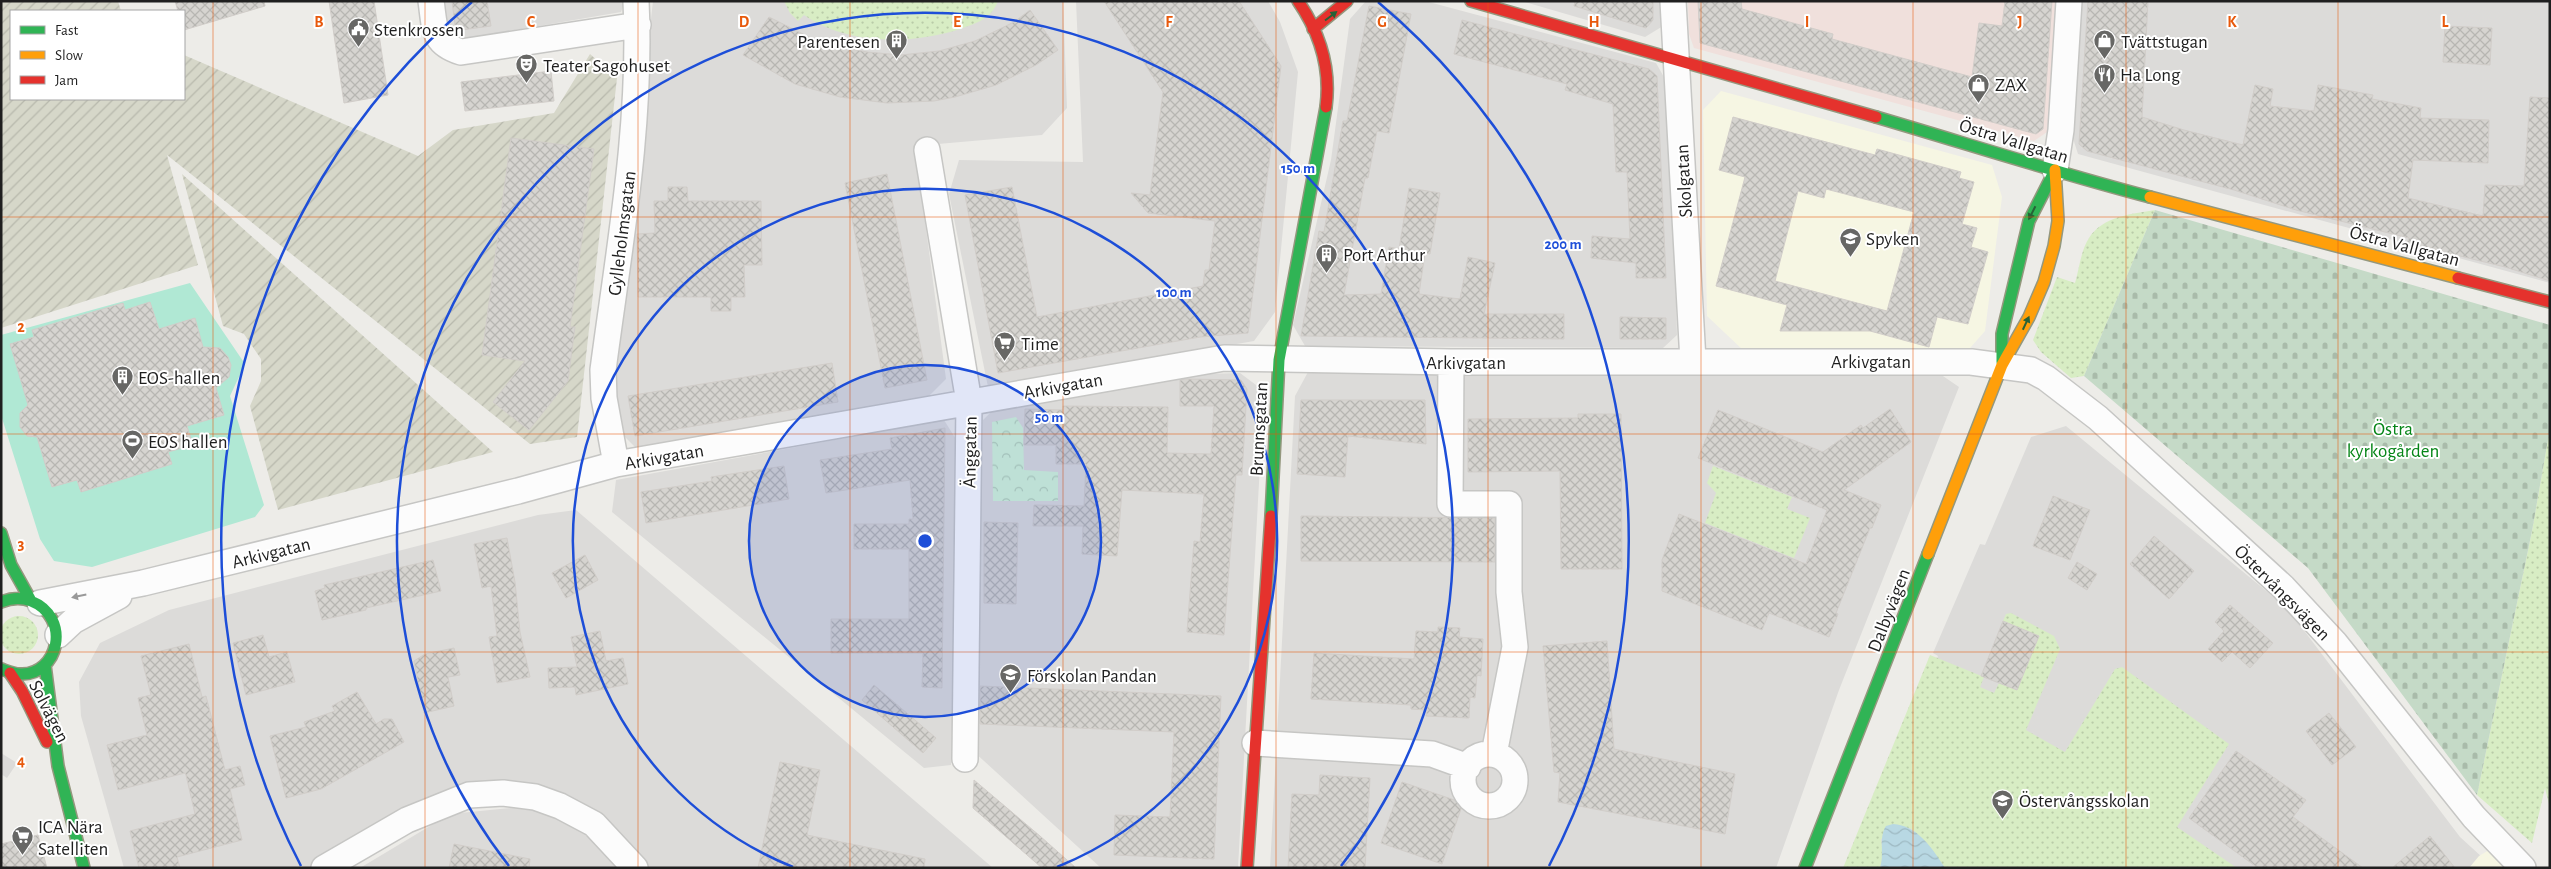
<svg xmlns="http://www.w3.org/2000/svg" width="2551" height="869" viewBox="0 0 2551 869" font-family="'Alegreya Sans',sans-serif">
<defs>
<pattern id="construction-furrows" width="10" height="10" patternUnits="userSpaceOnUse" patternTransform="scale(1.25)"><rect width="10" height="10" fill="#d6d7c9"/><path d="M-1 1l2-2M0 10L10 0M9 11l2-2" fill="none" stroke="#b7b8ac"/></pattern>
<pattern id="grass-dots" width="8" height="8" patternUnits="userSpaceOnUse" patternTransform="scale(1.25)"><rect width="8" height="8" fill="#d8edc4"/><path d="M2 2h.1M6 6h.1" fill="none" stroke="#b9cba8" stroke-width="1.8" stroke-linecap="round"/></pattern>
<pattern id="cemetery-stones" width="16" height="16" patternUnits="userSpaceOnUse" patternTransform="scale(1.25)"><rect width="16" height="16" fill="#c5dac7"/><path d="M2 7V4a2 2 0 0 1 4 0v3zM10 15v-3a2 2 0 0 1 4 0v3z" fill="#a9bbaa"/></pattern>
<pattern id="park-crowns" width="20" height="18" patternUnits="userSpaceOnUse" patternTransform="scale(1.25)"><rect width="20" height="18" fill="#d4f5d6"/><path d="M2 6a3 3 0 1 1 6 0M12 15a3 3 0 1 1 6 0" fill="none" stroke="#b6d2b7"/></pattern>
<pattern id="water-waves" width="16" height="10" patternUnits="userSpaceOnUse" patternTransform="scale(1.25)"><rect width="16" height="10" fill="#b8d8e3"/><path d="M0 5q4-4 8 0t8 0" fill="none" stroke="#9eb9c2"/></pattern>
<pattern id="building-cross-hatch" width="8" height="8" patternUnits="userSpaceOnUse" patternTransform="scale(1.25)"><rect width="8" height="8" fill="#d6d4d0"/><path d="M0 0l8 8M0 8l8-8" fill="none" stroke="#b7b6b2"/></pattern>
</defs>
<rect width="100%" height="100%" fill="#edece8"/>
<path fill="#dcdbd9" d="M441,1H625L621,12L462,39L446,31Z
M653,1H1063L1067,108L1042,135L915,146L946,379L929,396L639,451L620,432L611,376Z
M1076,1H1268L1280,22L1298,72L1275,312L1254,341L988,387L949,194L959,160L1083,162Z
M1366,1H1425L1656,63L1669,86L1677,335L1663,348L1305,346L1293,325L1331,160L1350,19Z
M1521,1H1662L1663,26L1645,37Z
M2079,1H2550V283L2078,154L2070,129Z
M1308,372L1940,374L1959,387L1839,690L1776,868H1270L1295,396Z
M1240,373L1264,391L1238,868H1101L972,750L983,420L995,408L1171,375Z
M944,420L959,444L951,765L924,768L612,512L616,480Z
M2066,426L2287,608L2460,837L2494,868H1849L1938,656L1933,653L1980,544L1985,545L2031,437Z
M576,510L993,868H360L450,814L520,807L525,809L556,795L445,796L311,868H124L81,716L79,682L100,643L169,610L538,515Z
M1,753L17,763L7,778L1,774Z"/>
<path fill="#f0e0dc" d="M1688,1H2058L2050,130L2034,141L1694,48L1689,34Z"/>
<path fill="#f6f6e3" d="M1721,91L1992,165L2002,197L1985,331L1963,356L1743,350L1707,316L1703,110Z
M2499,844L2523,868H2469L2479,856Z"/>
<path fill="url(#construction-furrows)" d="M1,1H118L121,11H11V99H184V55L418,156L453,130L554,113L590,54L617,78L577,437L530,444L167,155L198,265L1,328Z
M182,174L493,452L278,510L250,406L261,381V359L244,334L223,326Z"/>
<path fill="url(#grass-dots)" d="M784,1H998C991,19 977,23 960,29C911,45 848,45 804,15L798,21L790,13Z
M2155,210L2084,376L2071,378L2041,352L2033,340L2057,277L2075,283C2079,270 2081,250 2089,238C2103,216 2132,214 2155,210Z
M2550,428V808L2545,788L2532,843L2477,795L2532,531Z
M1713,466L1792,497L1787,509L1810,518L1794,558L1705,523L1716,493L1707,483Z
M2011,613L2054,636L2060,649L2026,730L2065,752L2115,669L2122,667L2229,744L2177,827L2237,868H1945L1926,842L1910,828L1881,839L1883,855L1880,868H1843L1930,655L1984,677L1980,687L1994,693L1999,683L2017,690L2039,636L2003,621L2006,614Z
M0 635a19 19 0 1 1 38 0a19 19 0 1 1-38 0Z"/>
<path fill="url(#cemetery-stones)" d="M2155,210L2550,325V428L2532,531L2477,795L2308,568L2084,376Z"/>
<path fill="url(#park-crowns)" d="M1016,417L1023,428L1024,470L1058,472V501H993L992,422Z"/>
<path fill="#b0e8d4" d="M190,283L245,364L230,396L264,505L255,517L92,567L54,561L40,539L1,415V335Z"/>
<path fill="url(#water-waves)" d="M1893,824C1917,825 1933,849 1945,868H1880C1885,854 1878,838 1886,826Z"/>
<path fill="url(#building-cross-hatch)" stroke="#d1cdc9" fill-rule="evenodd" d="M175,1H264L265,6L184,30V11H178Z
M329,1H374L388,95L344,103Z
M452,1H487L491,26L461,30L455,25Z
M1104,1H1239L1281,66L1248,333L1200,337L998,373L965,195L1012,187L1037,317L1203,286L1205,270H1209L1215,221L1148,213L1131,193L1150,195L1163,92Z
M1575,1H1653V20L1646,28L1574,6Z
M1698,1H1741L1742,9L1833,34L1832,39L1972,77L1979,23L2002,26L2005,1H2052L2043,129L2036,134L1700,43Z
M2088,1H2148L2142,117L2184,130L2243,145L2255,85L2273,89L2270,106L2314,111L2318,85L2373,95L2372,99L2421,108L2420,118L2489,120L2488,163L2413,160L2408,198L2483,216L2485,185L2524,186L2530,97L2550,98V281L2505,267L2407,243L2409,238L2296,210L2234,190L2087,151L2079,144Z
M1369,6L1411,14L1389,133L1377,131L1368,178H1365L1344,295L1381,294L1389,247L1399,249L1409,188L1440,193L1430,254L1425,253L1419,294L1460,299L1468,257L1495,263L1484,314H1564V339L1301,336L1319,231L1324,232L1343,121H1347Z
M1030,10L1058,50L1036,65L996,85L955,97L934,101L887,103L840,97L795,84L743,55L769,17L821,43L867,52L901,55L939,51L975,41L1014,22Z
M1462,20L1649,69L1657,76L1666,278H1636V263L1591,258L1592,236L1630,239L1627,172H1616L1613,104L1565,90L1567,84L1454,54Z
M2445,26L2492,28L2490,65L2443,62Z
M551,71L554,101L465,111L461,82Z
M1733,117L1875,155L1877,149L1961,172L1959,178L1974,182L1962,224L1977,228L1971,247L1988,252L1968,324L1937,317L1929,347L1870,331H1780L1787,305L1716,286L1745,177L1719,170ZM1826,189L1914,212L1887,311L1775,281L1798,191L1824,198Z
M511,138L594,149L570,327H575L568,381L529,430L493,402L525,361L482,355Z
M887,174L927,380L885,388L845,183Z
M668,187H687L688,201H761L762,265H744L745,297H731V311H711V297H638L637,234L655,233L654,201H668Z
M150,302L159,329L195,318L203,347L220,348L228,357L231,365L229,377L216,388L224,415L187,426L193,445L168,452L172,464L81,492L77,480L52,487L37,437L27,436L20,427V413L28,405L10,344L34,337L32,330L123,303L125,310Z
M1620,317L1666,318V339H1620Z
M832,363L838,402L635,436L628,396Z
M1186,379L1241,380L1247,389L1242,475H1236L1224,635L1187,632L1194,541L1200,542L1204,494L1122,490L1117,556L1082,554L1083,526H1033L1034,505L1084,506L1086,464H1056V445H1024L1025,409L1063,410V406L1168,407L1167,453L1211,454L1214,406H1180V380Z
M1301,400H1425L1426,444L1348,436L1345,477L1297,474Z
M1890,409L1911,442L1844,490L1881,505L1872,528H1870L1836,613L1838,614L1829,637L1769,613L1762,630L1662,591V560L1679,514L1806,564L1827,510L1698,458L1718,410L1823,452L1861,425L1863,428Z
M1578,414H1621L1622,569H1561L1560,471L1468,472V419L1578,418Z
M945,428L942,688L922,687L923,653H831V619H909V549H854V524H909V519H913L910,480L826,493L820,460L892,449L890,438Z
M784,466L789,499L646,523L641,492L712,481L711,477Z
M2053,496L2090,510L2070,560L2033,546Z
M1301,516L1495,518V562L1301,561Z
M984,522L1018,523L1016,604L984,603Z
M2154,536L2194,571L2169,599L2130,564Z
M507,538L515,582L520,632L530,677L497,683L489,637L497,636L491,586L482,588L474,544Z
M585,555L598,580L566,598L552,573Z
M433,560L441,591L366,608V610L322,620L315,591L325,588L324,585Z
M2077,562L2097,574L2087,590L2068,578Z
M2230,605L2273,643L2250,668L2232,652L2222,662L2208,649L2224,631L2215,622Z
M2003,621L2039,636L2017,690L1981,676Z
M1438,627L1460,628L1459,637L1483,639L1481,676L1477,675L1475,698L1470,697L1469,718L1426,716L1427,710L1411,709V705L1311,699L1314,653L1414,659L1416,631L1438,632Z
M600,631L606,661L623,658L628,684L576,695L575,687L549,688L548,668L577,667L571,637Z
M263,635L269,657L287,652L295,682L246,695L233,643Z
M1607,641L1614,749L1735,774L1725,834L1558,802L1560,773L1554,772L1543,646Z
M189,644L202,697L206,696L225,770L240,766L245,785L230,789L242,840L177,857L180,868H139L130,831L195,814L186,775L185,773L118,790L107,745L147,735L138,698L151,695L141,656Z
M454,648L460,675L448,677L454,706L424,713L414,661L425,654Z
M874,685L936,738L923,753L862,700Z
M980,686L1221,696L1214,859L1114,855L1115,815L1170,817L1174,732L980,724Z
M357,692L376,724L384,719H392L404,742L321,789L286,798L270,736L306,727L304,722L335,711L332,706Z
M2329,713L2356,747L2332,765L2306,731Z
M2236,751L2306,800L2293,817L2363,868H2258L2189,818Z
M780,762L820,770L807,835L925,859L924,868H758Z
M1320,775L1370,778L1365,868H1288L1292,794L1319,795Z
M974,780L1040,836L1076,868H1042L973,808Z
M1402,782L1463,803L1442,864L1381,843Z
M38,835L47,868H1V844Z
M2430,836L2455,868H2392Z
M454,844L530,859L529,868H449Z"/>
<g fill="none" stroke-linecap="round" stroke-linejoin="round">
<defs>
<path id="street" d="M431,1C435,28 432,43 461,52L638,25
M1673,1L1693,361
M927,150L969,402L965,759
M2055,170L2061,130L2069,1
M1451,362L1450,504H1509V592L1515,647L1494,754
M616,464L604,398L603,370C619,248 642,124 636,1
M40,603L143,583L518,491L616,464L1224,358L1451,362H1971L2031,370L2046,378L2098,418L2283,587L2335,643L2474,817L2523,868
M58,635L73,621L119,596
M1255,743L1432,754L1468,767
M1463 780a26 26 0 1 1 52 0a26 26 0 1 1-52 0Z
M324,868L407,820L469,795L503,793L535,797L560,806L594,824L635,868"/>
<path id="fast" d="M1876,117C1968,144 2058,173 2150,197
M2002,362V334L2029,221L2054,172
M1271,516L1279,360L1326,107
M1,533L11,565L30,599
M1,602C11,598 21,597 31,601C72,617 59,676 20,674C14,674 7,671 1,669
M45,665L58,766L84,868
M1805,868L1928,554"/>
<path id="slow" d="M2150,197L2458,278
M1928,554L2002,365L2029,317L2044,282L2054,246L2058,221L2055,170"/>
<path id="jam" d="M1298,1C1320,33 1331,69 1326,107
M1471,1L1876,117
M1313,29L1347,1
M2458,278L2550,302
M10,673L22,691L47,742
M1247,868L1271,516"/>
</defs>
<use href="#street" stroke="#c6c6c4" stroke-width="28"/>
<use href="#fast" stroke="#94987e" stroke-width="14"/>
<use href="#slow" stroke="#94987e" stroke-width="14"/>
<use href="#jam" stroke="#94987e" stroke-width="14"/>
<use href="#street" stroke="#fcfcfc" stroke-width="25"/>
<use href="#fast" stroke="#30b455" stroke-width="11"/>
<use href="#slow" stroke="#ff9f0a" stroke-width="11"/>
<use href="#jam" stroke="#e5322d" stroke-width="11"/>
</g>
<defs><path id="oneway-solid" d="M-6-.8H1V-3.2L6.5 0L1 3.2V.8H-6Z" transform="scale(1.25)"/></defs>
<g fill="#276237">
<use href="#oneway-solid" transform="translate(1331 16) rotate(-37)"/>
<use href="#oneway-solid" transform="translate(2032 213) rotate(117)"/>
<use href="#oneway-solid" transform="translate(2026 323) rotate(-65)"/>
</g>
<use fill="#999" href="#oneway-solid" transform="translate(79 596) rotate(168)"/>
<path fill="none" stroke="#e8590c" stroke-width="1" stroke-opacity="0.55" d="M213,1V868M425,1V868M638,1V868M850,1V868M1063,1V868M1276,1V868M1488,1V868M1701,1V868M1913,1V868M2126,1V868M2338,1V868M1,217H2550M1,434H2550M1,652H2550"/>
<circle cx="925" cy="541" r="176" fill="#1d4ed8" fill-opacity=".12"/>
<g fill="none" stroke="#1d4ed8" stroke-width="2.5">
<circle cx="925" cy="541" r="176"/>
<path d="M793 867A352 352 0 1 1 1057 867"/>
<path d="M509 866A528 528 0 1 1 1341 866"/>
<path d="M301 866A704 704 0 0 1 472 2M1378 2A704 704 0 0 1 1549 866"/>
</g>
<defs>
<symbol id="civic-pin" viewBox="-11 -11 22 30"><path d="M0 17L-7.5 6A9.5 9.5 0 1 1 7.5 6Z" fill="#676765" stroke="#fff"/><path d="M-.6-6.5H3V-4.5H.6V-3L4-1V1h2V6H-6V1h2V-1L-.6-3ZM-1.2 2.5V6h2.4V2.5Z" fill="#fff"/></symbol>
<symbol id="building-pin" viewBox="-11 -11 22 30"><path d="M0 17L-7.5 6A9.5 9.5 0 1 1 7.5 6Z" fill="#676765" stroke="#fff"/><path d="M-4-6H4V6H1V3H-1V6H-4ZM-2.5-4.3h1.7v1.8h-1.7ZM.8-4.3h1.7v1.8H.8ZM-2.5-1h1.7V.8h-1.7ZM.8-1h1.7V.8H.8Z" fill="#fff"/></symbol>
<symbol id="shop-pin" viewBox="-11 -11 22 30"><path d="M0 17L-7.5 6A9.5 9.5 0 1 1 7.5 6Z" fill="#676765" stroke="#fff"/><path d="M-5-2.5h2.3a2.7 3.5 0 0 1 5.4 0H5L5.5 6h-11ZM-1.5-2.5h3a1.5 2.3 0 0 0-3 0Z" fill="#fff"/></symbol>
<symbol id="theatre-pin" viewBox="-11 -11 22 30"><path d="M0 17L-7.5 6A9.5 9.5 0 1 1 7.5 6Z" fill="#676765" stroke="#fff"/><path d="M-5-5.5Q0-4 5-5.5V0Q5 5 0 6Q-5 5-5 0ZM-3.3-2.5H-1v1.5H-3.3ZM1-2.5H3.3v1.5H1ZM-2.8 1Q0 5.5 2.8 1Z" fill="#fff"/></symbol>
<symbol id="restaurant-pin" viewBox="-11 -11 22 30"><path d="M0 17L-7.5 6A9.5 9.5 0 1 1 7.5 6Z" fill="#676765" stroke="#fff"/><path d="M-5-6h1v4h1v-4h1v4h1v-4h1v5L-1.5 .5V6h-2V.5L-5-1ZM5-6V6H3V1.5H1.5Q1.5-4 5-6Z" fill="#fff"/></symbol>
<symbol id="school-pin" viewBox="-11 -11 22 30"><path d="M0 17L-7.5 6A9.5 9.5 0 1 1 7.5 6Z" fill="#676765" stroke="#fff"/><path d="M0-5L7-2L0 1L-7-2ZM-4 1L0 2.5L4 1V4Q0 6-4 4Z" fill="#fff"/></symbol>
<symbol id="supermarket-pin" viewBox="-11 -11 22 30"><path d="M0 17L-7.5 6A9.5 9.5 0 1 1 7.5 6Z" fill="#676765" stroke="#fff"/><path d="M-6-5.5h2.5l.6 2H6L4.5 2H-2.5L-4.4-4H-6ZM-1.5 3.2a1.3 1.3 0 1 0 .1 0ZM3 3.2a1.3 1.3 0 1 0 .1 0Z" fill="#fff"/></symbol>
<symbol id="stadium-pin" viewBox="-11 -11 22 30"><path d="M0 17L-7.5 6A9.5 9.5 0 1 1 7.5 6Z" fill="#676765" stroke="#fff"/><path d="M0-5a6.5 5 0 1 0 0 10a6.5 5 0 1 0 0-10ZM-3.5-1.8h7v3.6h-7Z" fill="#fff"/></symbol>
</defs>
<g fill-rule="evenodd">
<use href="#civic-pin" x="346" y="16" width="25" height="34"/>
<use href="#building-pin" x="884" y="28" width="25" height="34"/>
<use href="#shop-pin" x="2092" y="28" width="25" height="34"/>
<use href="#theatre-pin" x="514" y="52" width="25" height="34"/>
<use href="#restaurant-pin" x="2092" y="62" width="25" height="34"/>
<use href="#shop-pin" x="1966" y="72" width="25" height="34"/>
<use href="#school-pin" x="1838" y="226" width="25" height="34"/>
<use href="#building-pin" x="1314" y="242" width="25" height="34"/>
<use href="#supermarket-pin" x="992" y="330" width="25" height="34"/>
<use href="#building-pin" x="110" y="364" width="25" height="34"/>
<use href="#stadium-pin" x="120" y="428" width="25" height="34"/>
<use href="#school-pin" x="998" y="662" width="25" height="34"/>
<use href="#school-pin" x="1990" y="788" width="25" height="34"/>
<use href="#supermarket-pin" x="10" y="824" width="25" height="34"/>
</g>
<g text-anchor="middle" stroke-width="4" stroke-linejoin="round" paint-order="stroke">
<g font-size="19" fill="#1f1f1f" stroke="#fff" text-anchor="start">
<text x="374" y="36">Stenkrossen</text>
<text x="880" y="48" text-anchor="end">Parentesen</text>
<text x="2121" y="48">Tvättstugan</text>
<text x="543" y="72">Teater Sagohuset</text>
<text x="2120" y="81">Ha Long</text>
<text x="1995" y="91">ZAX</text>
<text x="1866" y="245">Spyken</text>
<text x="1343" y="261">Port Arthur</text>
<text x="1021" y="350">Time</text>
<text x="138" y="384">EOS-hallen</text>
<text x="148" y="448">EOS hallen</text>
<text x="1027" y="682">Förskolan Pandan</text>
<text x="2019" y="807">Östervångsskolan</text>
<text x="38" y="833">ICA Nära<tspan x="38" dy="22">Satelliten</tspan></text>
</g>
<g font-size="19" fill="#1f1f1f" stroke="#fff">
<text transform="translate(2014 140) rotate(17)" y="7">Östra Vallgatan</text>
<text transform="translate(1683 181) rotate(-93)" y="7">Skolgatan</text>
<text transform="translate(621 233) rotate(-83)" y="7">Gylleholmsgatan</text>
<text transform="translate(2405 245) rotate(15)" y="7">Östra Vallgatan</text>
<text x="1871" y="368">Arkivgatan</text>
<text x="1466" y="369">Arkivgatan</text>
<text transform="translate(1063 385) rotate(-10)" y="7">Arkivgatan</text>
<text transform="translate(1258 429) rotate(-87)" y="7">Brunnsgatan</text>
<text transform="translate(969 452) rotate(-89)" y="7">Änggatan</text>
<text transform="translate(664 456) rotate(-10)" y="7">Arkivgatan</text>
<text transform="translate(271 552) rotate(-14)" y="7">Arkivgatan</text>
<text transform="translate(2283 592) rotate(45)" y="7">Östervångsvägen</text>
<text transform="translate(1888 610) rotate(-69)" y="7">Dalbyvägen</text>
<text transform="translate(50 711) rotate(63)" y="7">Solvägen</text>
</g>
<g font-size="19" fill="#058517" stroke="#fff">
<text x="2393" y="435">Östra<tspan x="2393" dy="22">kyrkogården</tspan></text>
</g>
</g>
<g font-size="16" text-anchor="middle" font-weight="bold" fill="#e8590c" stroke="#fff" stroke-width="4" stroke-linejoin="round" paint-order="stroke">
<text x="319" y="27">B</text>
<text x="531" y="27">C</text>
<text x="744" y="27">D</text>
<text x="957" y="27">E</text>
<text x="1169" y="27">F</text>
<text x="1382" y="27">G</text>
<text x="1594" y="27">H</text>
<text x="1807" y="27">I</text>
<text x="2020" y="27">J</text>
<text x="2232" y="27">K</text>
<text x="2445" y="27">L</text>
<text x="21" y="332">2</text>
<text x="21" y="549">3</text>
<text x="21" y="766">4</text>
</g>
<circle cx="925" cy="541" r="8" fill="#1d4ed8" stroke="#fff" stroke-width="2.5"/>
<g font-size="15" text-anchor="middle" font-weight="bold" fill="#1d4ed8" stroke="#fff" stroke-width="4" stroke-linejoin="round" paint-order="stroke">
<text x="1298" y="173">150 m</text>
<text x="1563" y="249">200 m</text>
<text x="1174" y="297">100 m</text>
<text x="1049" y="422">50 m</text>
</g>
<rect width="2551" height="869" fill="none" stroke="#1f1f1f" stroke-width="5"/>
<rect x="10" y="10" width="175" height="90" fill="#ffffff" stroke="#a5a5a5"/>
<rect x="20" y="26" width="25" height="8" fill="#30b455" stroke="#a5a5a5"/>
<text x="55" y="35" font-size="15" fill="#1f1f1f">Fast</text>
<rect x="20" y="51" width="25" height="8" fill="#ff9f0a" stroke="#a5a5a5"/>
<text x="55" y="60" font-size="15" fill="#1f1f1f">Slow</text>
<rect x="20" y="76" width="25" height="8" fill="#e5322d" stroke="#a5a5a5"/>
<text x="55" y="85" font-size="15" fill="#1f1f1f">Jam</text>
</svg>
